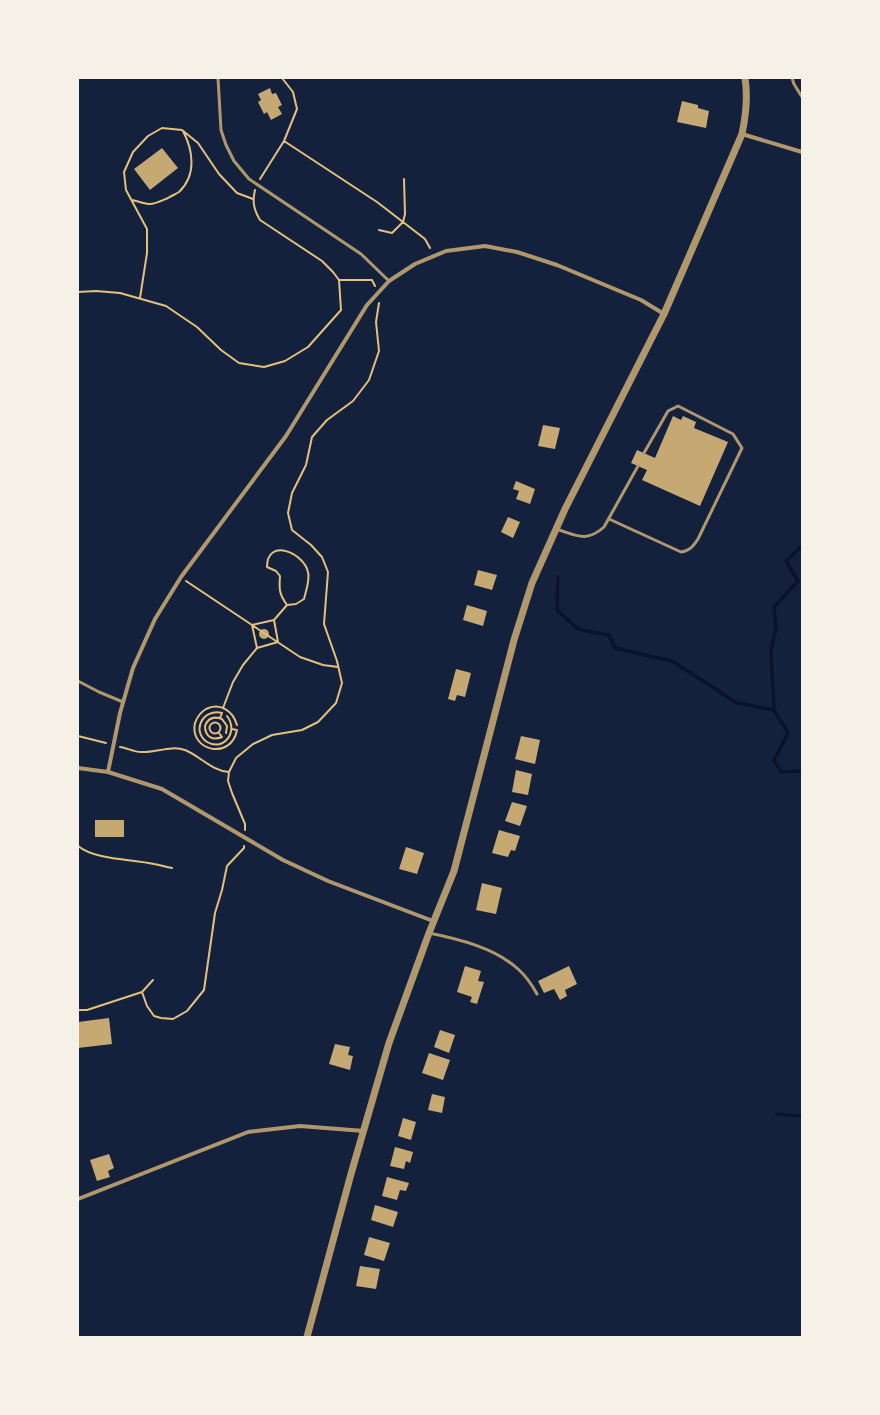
<svg xmlns="http://www.w3.org/2000/svg" width="880" height="1415" viewBox="0 0 880 1415" font-family="Roboto,sans-serif">
<rect width="100%" height="100%" fill="#14213d"/>
<g fill="none" stroke-linecap="round" stroke-linejoin="round">
<path stroke="#0b132b" stroke-width="3.5" d="M802,546L786,561L798,581L774,607L776,628L771,651L774,710L788,733L774,760L781,772L802,771
M558,577L557,610L578,629L609,635L615,648L672,661L737,703L774,710
M777,1114L802,1116"/>
</g>
<path fill="#c6a872" d="M270,88L272,94L276,93L282,105L278,107L282,114L271,120L267,112L264,114L258,102L261,100L258,94Z
M682,101L698,105V108L709,111L706,128L677,122Z
M162,148L178,168L150,190L134,169Z
M673,416L681,420L683,416L696,422L694,428L728,442L700,506L642,480L647,470L631,463L637,450L655,458Z
M543,425L560,428L555,449L538,446Z
M516,481L535,489L530,504L516,499L519,491L513,489Z
M508,517L520,522L513,538L501,532Z
M478,570L497,575L492,590L474,585Z
M467,605L487,611L483,626L463,620Z
M259 634a5 5 0 1 1 10 0a5 5 0 1 1-10 0Z
M456,669L471,673L465,697L457,695L455,701L448,699Z
M521,736L540,740L535,764L515,759Z
M516,770L532,774L528,795L512,792Z
M512,802L527,806L520,826L505,821Z
M95,820H124V837H95Z
M499,830L520,836L515,851L511,850L508,857L492,853Z
M406,847L424,853L417,874L399,869Z
M482,883L502,888L496,914L476,910Z
M465,966L481,971L478,981L484,982L477,1004L470,1002L472,997L457,992Z
M569,966L577,984L565,990L567,996L560,1000L554,989L544,993L538,981Z
M109,1018L112,1044L78,1048V1022Z
M440,1030L455,1035L449,1053L434,1047Z
M335,1044L350,1047L348,1055L353,1056L350,1070L329,1064Z
M429,1053L450,1060L443,1080L422,1073Z
M432,1094L445,1097L442,1113L428,1110Z
M403,1118L416,1122L411,1140L398,1136Z
M395,1147L413,1152L410,1163L406,1161L404,1169L390,1166Z
M109,1154L114,1168L108,1171L110,1177L97,1181L90,1160Z
M387,1177L409,1183L406,1191L400,1190L397,1200L382,1196Z
M375,1205L398,1212L393,1227L371,1220Z
M369,1237L390,1243L384,1261L364,1255Z
M360,1266L380,1269L376,1289L356,1286Z"/>
<g fill="none" stroke-linecap="round" stroke-linejoin="round">
<path stroke="#e5c07b" stroke-width="2" d="M284,141L377,202L425,239L430,248
M260,179L284,141L297,109L293,92L282,78
M132,200C138,201 145,204 150,204C156,204 163,200 168,198C171,196 176,194 179,192C197,175 193,150 183,131
M379,230L392,233L403,222L405,214L404,179
M339,280H372L375,286
M78,292L96,291L120,293L166,306L197,327L221,350L239,363L264,367L285,361L308,347L341,310L339,280L333,272L322,261L260,220C254,210 252,202 255,190
M140,298L147,253V229L126,190L124,172L133,152L148,136L162,128L182,130L198,143L219,174L237,193L253,199
M186,581L300,657L323,665L338,667
M274,620L287,605L296,604L304,599C306,591 310,580 308,572C304,553 267,537 267,567L276,571L280,576C279,589 279,594 287,605
M223,708L233,682L243,665L257,648L278,642L274,620L252,625L257,648
M220,718L222,713C203,708 191,731 207,742C224,752 239,731 227,716
M209.5 728a5.5 5.5 0 1 1 11 0a5.5 5.5 0 1 1-11 0Z
M232,729L237,730C231,761 189,751 195,723C197,717 201,712 206,709C220,702 233,711 237,725
M219,733L222,737C213,741 205,737 205,726C208,718 214,716 222,719L227,726L226,733
M78,736L106,743
M120,747C127,748 134,752 141,752C155,753 171,745 185,750C200,756 212,771 229,772
M245,830V824L232,793L228,781L229,772L236,758L253,744L272,735L302,730L318,722L336,703L342,683L337,661L324,624L328,572L322,557L311,545L292,530L288,513L292,493L306,465L312,437L327,420L353,401L369,380L379,351L376,322L379,303
M78,846C95,860 132,859 154,864C160,865 166,867 172,868
M142,992L153,980
M78,1010H87L142,992L147,1006L154,1016L161,1018L173,1019L187,1011L204,990L215,913L222,890L227,866L244,848V846"/>
<path stroke="#b1986c" stroke-width="3" d="M218,78L221,130L226,145L234,161L249,179L361,254L389,281
M792,78L794,84L802,97
M609,519L681,552C690,551 693,546 698,539L742,448L733,434L678,406L668,411L644,453
M556,529C576,535 586,543 604,527L638,466
M78,681L99,692L123,702
M429,933C459,939 495,948 518,969C526,976 532,985 537,994"/>
<path stroke="#b1986c" stroke-width="4" d="M742,134L802,152
M78,768L108,772L162,789L283,860L328,881L433,921
M108,772L120,713L133,668L155,619L181,577L286,436L367,305L389,281L415,264L446,251L485,246L517,252L557,265L641,300L664,314
M78,1199L248,1132L300,1126L364,1131"/>
<path stroke="#b1986c" stroke-width="7" d="M307,1337L351,1174L389,1043L429,933L454,871L514,640L532,583L565,509L664,314L742,134C746,115 748,97 745,78"/>
</g>
<rect width="880" height="1415" fill="none" stroke="#f6f1e7" stroke-width="158"/>
</svg>
